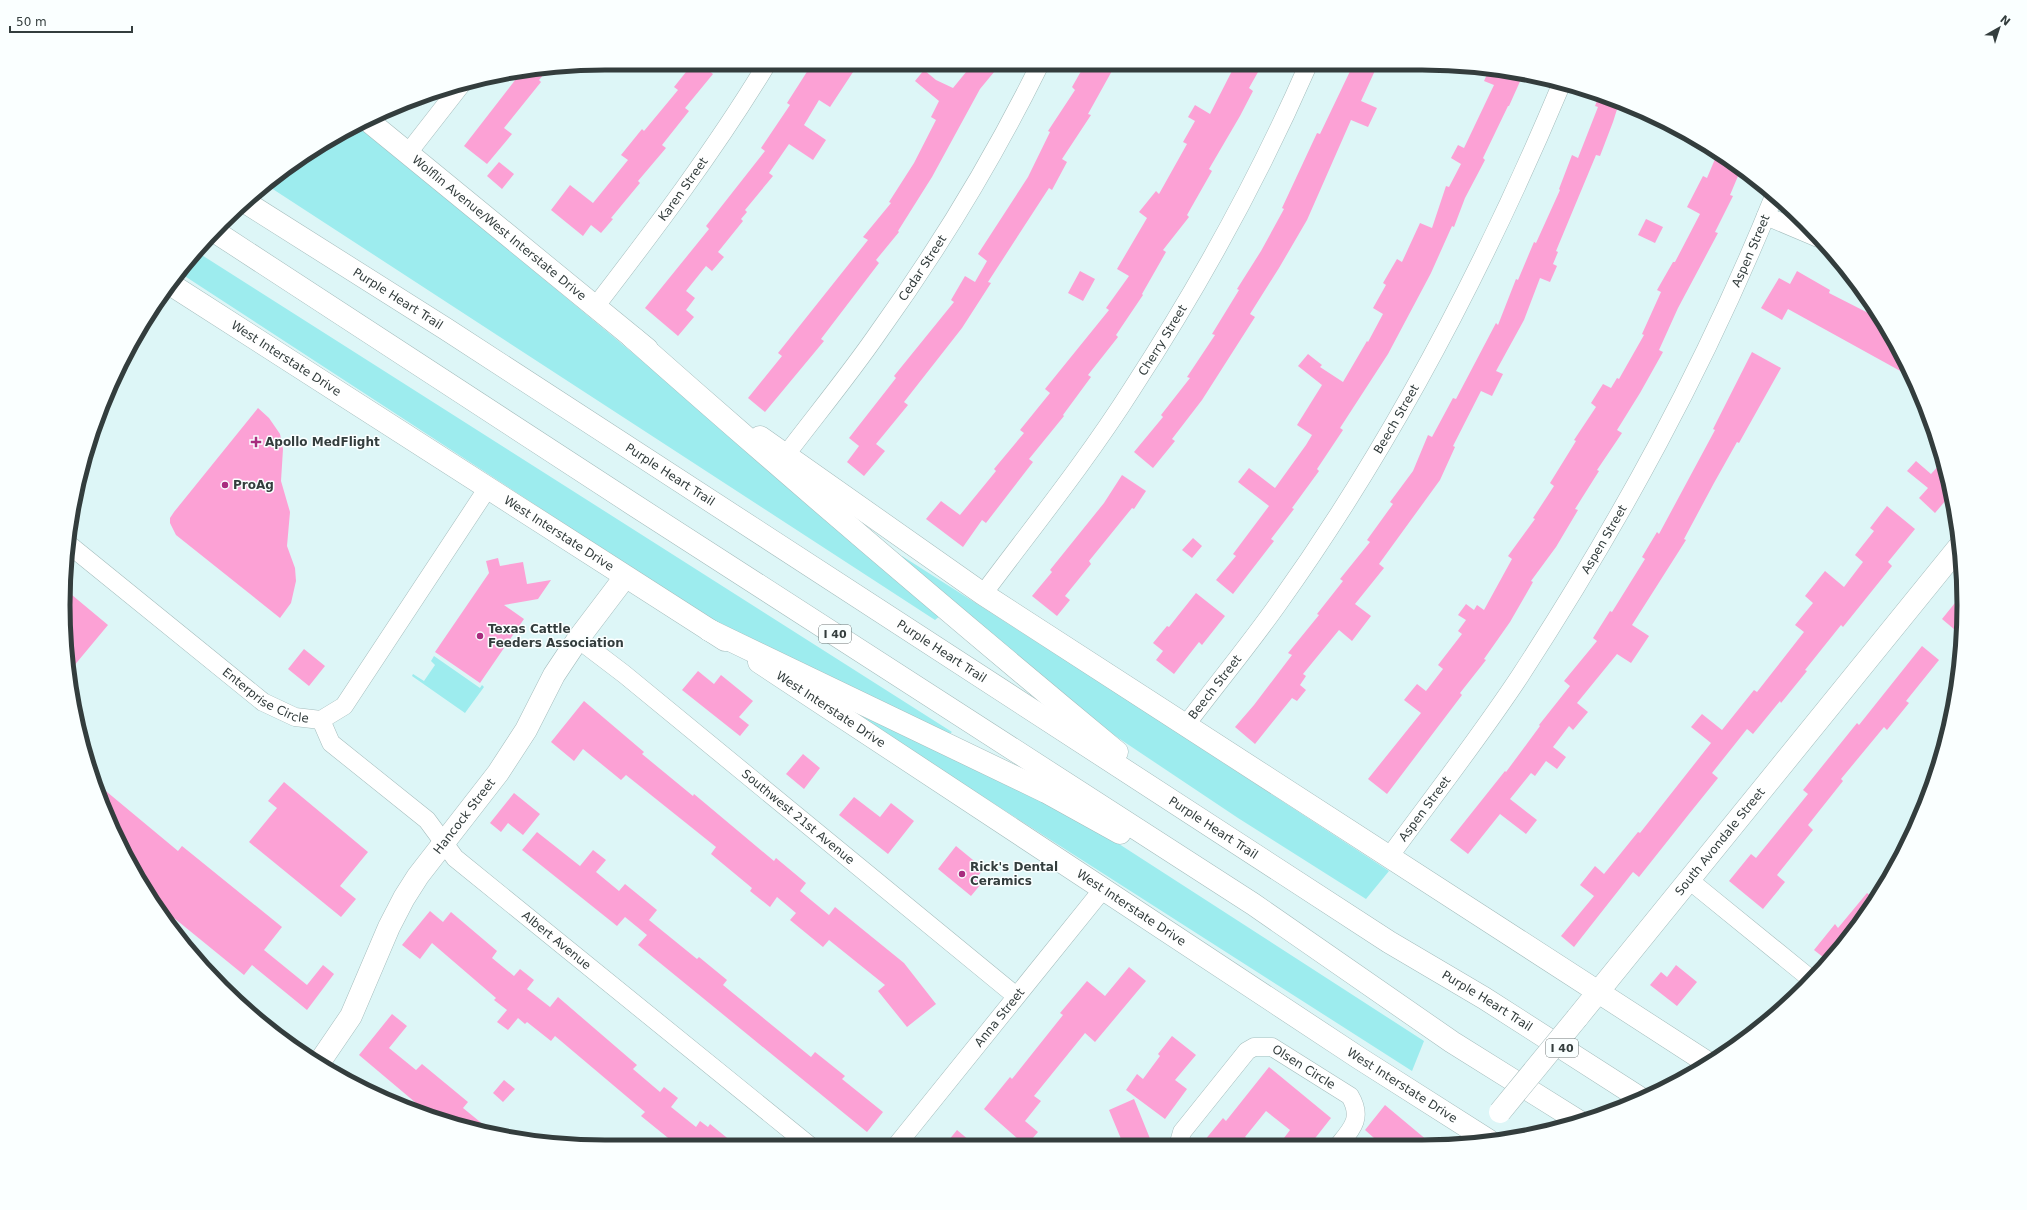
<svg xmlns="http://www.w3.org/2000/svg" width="2027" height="1210" viewBox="0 0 2027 1210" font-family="'DejaVu Sans',sans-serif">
<rect width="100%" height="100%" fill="#ddf6f7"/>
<path fill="#9decee" d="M357,124L740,442L941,615L935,620L265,184L275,175Z
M197,252L952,732L946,737L727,630L180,273Z
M902,556L1095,679L1389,871L1366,899L1238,818L1081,713L897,560Z
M434,656L480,688L482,685L484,687L465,713L412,676L413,674L424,681L435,665L431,661Z
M861,709L1071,813L1424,1041L1412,1071L857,716Z"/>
<path fill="#fca1d5" d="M1378,64L1361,101L1377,108L1368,127L1351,120L1307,220L1279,268L1250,314L1255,317L1202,400L1172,439L1175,441L1153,468L1134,452L1163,417L1161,415L1190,378L1187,377L1215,335L1212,334L1239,290L1237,289L1261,251L1284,209L1282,208L1317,133L1320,134L1353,65Z
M1235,65H1262L1249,88L1253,91L1240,116L1209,169L1212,171L1187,215L1189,217L1163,250L1166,252L1142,294L1143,295L1116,335L1118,337L1088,375L1091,377L1063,415L1064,416L1029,459L1033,462L986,523L982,520L963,547L926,519L941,501L960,515L996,471L994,469L1024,433L1020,430L1050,393L1045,389L1109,310L1106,308L1129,276L1117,269L1147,218L1139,212L1156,191L1159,194L1187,144L1183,142L1195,121L1188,117L1195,105L1210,114Z
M857,66L830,107L819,100L804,125L826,140L813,160L789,144L769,173L773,176L745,210L747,212L741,219L743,221L718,252L724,257L712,271L706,266L686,291L695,298L686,310L694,317L678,336L645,308L709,229L706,226L765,151L761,148L790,105L787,103L810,67Z
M971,66H999L980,89L932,177L898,231L899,232L876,260L879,263L821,339L824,341L765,412L748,398L782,356L778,353L868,240L863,237L891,203L889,202L914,163L936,120L931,117L939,101L915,81L924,70L936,80L953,88Z
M1084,66H1106L1113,69L1088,114L1091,115L1062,159L1067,162L1052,190L1049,188L988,282L991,283L962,328L904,402L908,405L876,444L885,451L864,476L847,462L859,446L849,438L896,378L894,376L954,302L951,300L965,276L975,282L987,261L978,254L1028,177L1050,132L1048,131L1075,90L1072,87Z
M690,67H705L713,74L685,108L689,111L662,145L666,148L638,181L640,183L611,218L613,219L601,233L591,225L583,236L551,210L570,185L593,203L628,160L621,155L642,129L644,131L678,90L674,87Z
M534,68H549L539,80L541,82L504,128L512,134L487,164L464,146L523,70Z
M1489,70L1522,77L1509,106H1508L1483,158L1485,160L1465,198L1454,227L1452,226L1431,273L1388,354L1340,428L1343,430L1317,469L1319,471L1292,508L1294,509L1271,539L1274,541L1233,594L1216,580L1236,556L1233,554L1269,506L1238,482L1249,468L1275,488L1306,445L1312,435L1297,425L1322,385L1298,366L1308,354L1322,365L1320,367L1343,382L1367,341L1368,342L1383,314L1373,308L1386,285L1383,283L1397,259L1402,262L1420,223L1432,228L1446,186L1449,187L1461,164L1451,158L1458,145L1464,148L1494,85L1484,81Z
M1600,93L1619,103L1613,122L1600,156L1596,155L1556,251L1558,252L1553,264L1557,266L1550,282L1540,278L1524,320L1496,371L1503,374L1492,396L1481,391L1453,446L1455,447L1440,480L1379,564L1384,568L1355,604L1371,616L1352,641L1339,630L1303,674L1306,676L1300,685L1306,690L1297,701L1292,698L1255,744L1235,727L1254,705L1292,655L1288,653L1319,615L1317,614L1343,581L1340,579L1370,542L1367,540L1393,504L1390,502L1413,471L1428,435L1432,437L1453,398L1456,399L1496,323L1498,325L1516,279L1518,280L1534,242L1536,243L1560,190L1559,189L1572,155L1578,158L1598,107L1595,106Z
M1718,152L1741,169L1730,195L1733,196L1715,232L1718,233L1678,308L1659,350L1663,352L1640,393L1617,430L1622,433L1597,470L1599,471L1575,509L1578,510L1556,547L1531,581L1533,582L1510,622L1484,659L1486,660L1460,693L1462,695L1387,794L1368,779L1421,713L1404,700L1417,684L1426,691L1443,669L1438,665L1462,634L1458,631L1466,620L1458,615L1466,604L1474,610L1477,605L1484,610L1512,559L1508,556L1535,519L1533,518L1554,486L1550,483L1576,441L1574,440L1596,407L1591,403L1603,384L1611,388L1617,378L1619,379L1644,335L1642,334L1661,292L1657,290L1673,262H1675L1700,214L1687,207L1703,176L1707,178Z
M499,162L514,174L502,189L487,176Z
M1646,219L1663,227L1655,243L1638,235Z
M1080,271L1095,279L1083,301L1068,293Z
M1797,271L1830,290L1829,293L1880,319L1913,378L1788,309L1782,320L1761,308L1779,278L1790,284Z
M1752,352L1781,368L1739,443L1737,442L1714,483L1684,539L1686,540L1632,625L1649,636L1631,663L1617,654L1577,703L1588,712L1573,730L1569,726L1553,747L1566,757L1557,769L1546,761L1535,776L1531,773L1510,799L1537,820L1526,834L1500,814L1468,854L1450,840L1505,771L1506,772L1540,726L1539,725L1570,686L1564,681L1597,641L1593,638L1610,611L1612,612L1645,559L1642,557L1657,532L1659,534L1715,430L1713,429Z
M258,408L269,418L280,434L283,449L281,481L290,512L287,546L295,568L296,581L291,603L280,618L176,535L170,523V518L174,512Z
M1916,461L1931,474L1942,462L1952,493L1935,513L1919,498L1928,488L1907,471Z
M1122,475L1146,491L1134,509L1132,508L1089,561L1091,564L1065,596L1070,600L1057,616L1032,596L1052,572L1050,570L1104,503Z
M1887,506L1915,529L1888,562L1892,566L1843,627L1841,625L1805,670L1807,671L1781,703L1780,701L1753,734L1747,729L1712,773L1718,778L1689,814L1639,877L1633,872L1574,947L1561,936L1594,896L1580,885L1595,866L1604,874L1638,832L1640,833L1711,743L1691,727L1702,714L1722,730L1754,690L1757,692L1804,632L1795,625L1813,603L1805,596L1825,571L1844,587L1863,562L1855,555L1874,531L1870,528Z
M1193,538L1202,546L1192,558L1182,550Z
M498,558L500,566L523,562L527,584L551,580L538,599L504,605L524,619L480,683L435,652L489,573L486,561Z
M66,590L108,625L68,673L64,640Z
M1196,593L1225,616L1202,645L1199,642L1174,674L1156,660L1163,651L1153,643L1167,626L1169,627Z
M1963,593L1964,605L1961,635L1942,619Z
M1922,646L1939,660L1906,701L1909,703L1887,730L1884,727L1841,779L1843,781L1808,825L1813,830L1777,875L1785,882L1763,909L1729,881L1751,854L1756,858L1808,794L1803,790L1857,723L1859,725Z
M304,649L325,666L309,686L288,669Z
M698,671L714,684L721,675L753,701L739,717L749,725L740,736L682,690Z
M584,701L644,752L642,754L693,796L694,794L774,861L776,858L806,883L800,891L829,915L835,907L904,963L936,1004L907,1027L878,991L885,985L829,940L823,947L790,920L796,913L777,897L770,907L750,891L752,888L711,854L716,847L626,775L621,780L583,749L574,761L551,742Z
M803,754L820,768L804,789L786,774Z
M95,782L178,851L182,846L282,927L264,950L307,985L323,965L334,974L307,1010L252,965L244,975L174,918L170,923L136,876L104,812Z
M284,782L368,852L340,886L356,899L341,917L249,842L277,808L268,801Z
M514,793L540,814L523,835L508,823L501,832L490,823Z
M854,797L880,817L891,803L914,821L888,854L839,815Z
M537,832L580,866L593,850L606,860L596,872L619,891L625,884L657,910L649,920L697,959L699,957L727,980L723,985L811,1057L815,1052L845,1076L842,1079L883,1112L867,1132L638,945L647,935L625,917L617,926L522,850Z
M956,846L984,869L975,879L981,884L971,896L938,869Z
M1867,893L1876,900L1873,906L1828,961L1814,950L1835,924L1838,928Z
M430,911L443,922L451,912L497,951L492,958L514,976L520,969L534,980L527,989L550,1007L558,997L637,1065L633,1069L660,1092L664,1087L678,1098L671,1107L696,1127L700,1121L708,1127L710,1124L737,1146H678L641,1116L645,1112L555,1036L551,1041L527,1022L525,1024L518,1018L508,1030L497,1022L507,1010L494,1000L496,998L432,943L420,959L402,945Z
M1676,965L1697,982L1677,1006L1650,985L1661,972L1667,977Z
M1129,967L1146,981L1095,1042L1085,1033L1034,1096L1041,1101L1025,1121L1038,1132L1026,1146L984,1109L1010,1077L1012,1079L1063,1015L1060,1013L1087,981L1105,996Z
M392,1014L407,1026L389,1048L416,1070L422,1064L468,1102L463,1108L490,1130L435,1119L359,1055Z
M1172,1036L1196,1055L1175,1080L1187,1089L1165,1119L1126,1090L1137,1074L1143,1079L1160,1056L1158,1054Z
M1269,1067L1331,1118L1309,1146H1278L1290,1130L1266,1111L1245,1137L1257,1146H1200L1223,1118L1226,1121Z
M504,1080L515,1089L503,1102L493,1093Z
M1134,1099L1153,1146H1124L1109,1110Z
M1385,1105L1434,1146H1368L1374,1138L1365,1130Z
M957,1130L976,1146H944Z"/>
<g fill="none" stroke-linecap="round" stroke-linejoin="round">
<defs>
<g id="street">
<path d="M408,153L461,85"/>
<path d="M1766,216L1818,238"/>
<path id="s1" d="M595,307C655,229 714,151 765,67"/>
<path id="s2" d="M785,456C816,415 849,375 878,333C939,248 993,159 1039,66"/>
<path id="s3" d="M67,543L263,702L295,717L321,720L344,706L487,489"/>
<path id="s4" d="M983,594C1033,527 1087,460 1132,389C1199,286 1259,177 1308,65"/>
<path id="s5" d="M578,639L624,674L1016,996"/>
<path id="s6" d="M321,720L331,743L427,820L455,858L810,1146"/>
<path id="s7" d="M1185,726C1216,685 1249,645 1278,604C1393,443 1485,266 1561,85"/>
<path id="s8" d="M1389,857C1433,797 1479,738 1520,676C1620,522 1705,367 1774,196"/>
<path d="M1689,880L1812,980"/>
<path id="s9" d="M896,1146L1103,889"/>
<path id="s10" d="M1178,1146L1182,1132L1247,1051L1254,1047H1272L1350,1096C1363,1118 1352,1129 1338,1146"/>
</g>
<g id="secondary">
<path id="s11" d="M366,119L647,349"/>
<path id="s12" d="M170,284L725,640"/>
<path d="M760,437L983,594L1708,1063"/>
<path id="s13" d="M759,662L1359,1058L1488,1140"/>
<path id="s14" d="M1577,1018L1958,548"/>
<path id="s15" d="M319,1063L351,1016L389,927L404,898L418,876L498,773L526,730L554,675L578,639L625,577"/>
</g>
<g id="highway">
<path id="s16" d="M245,202L446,329L1389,942L1484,998L1640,1098"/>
<path d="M214,231L631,503L1253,904L1452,1042L1580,1122"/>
<path d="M632,337C791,478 953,616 1117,752"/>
<path d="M709,630L1046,792L1120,833"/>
</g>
</defs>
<use href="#street" stroke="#a5bdbd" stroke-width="19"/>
<use href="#secondary" stroke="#a5bdbd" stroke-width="23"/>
<use href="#highway" stroke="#a5bdbd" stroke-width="23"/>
<use href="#street" stroke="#fff" stroke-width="18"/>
<use href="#secondary" stroke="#fff" stroke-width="22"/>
<use href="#highway" stroke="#fff" stroke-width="22"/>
<defs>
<path id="secondary-bridge" d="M1500,1112L1577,1018"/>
</defs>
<use href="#secondary-bridge" stroke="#a5bdbd" stroke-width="23" stroke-linecap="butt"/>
<use href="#secondary-bridge" stroke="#fff" stroke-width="22"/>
</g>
<g fill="#a82c7e" stroke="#faffff" stroke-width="1.5">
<path d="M254 436h4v4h4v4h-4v4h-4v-4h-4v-4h4z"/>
<circle cx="225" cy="485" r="4"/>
<circle cx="480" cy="636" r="4"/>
<circle cx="962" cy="874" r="4"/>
</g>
<g text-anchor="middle" stroke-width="3" stroke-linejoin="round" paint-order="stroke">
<g fill="#faffff" stroke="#6f7777" stroke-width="1">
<rect x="819" y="625" width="32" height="18" rx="3"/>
<rect x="1546" y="1039" width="32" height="18" rx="3"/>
</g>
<g font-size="11" font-weight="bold" fill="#333d3d">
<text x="835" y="638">I 40</text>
<text x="1562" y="1052">I 40</text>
</g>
<g font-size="12" fill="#333d3d" stroke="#faffff">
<text dy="4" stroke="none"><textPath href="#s1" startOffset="147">Karen Street</textPath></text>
<text dy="4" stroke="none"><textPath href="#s11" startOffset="172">Wolflin Avenue/West Interstate Drive</textPath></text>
<text dy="4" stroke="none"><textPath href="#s8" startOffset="708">Aspen Street</textPath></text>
<text dy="4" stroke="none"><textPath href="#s2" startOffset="233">Cedar Street</textPath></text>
<text dy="4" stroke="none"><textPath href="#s16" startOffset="181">Purple Heart Trail</textPath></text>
<text dy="4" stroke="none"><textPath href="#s4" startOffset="311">Cherry Street</textPath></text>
<text dy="4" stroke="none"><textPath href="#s12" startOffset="138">West Interstate Drive</textPath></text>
<text dy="4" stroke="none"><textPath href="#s7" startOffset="373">Beech Street</textPath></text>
<text dy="4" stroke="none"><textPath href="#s16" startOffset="505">Purple Heart Trail</textPath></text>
<text dy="4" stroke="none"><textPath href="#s12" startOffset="462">West Interstate Drive</textPath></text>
<text dy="4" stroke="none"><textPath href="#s8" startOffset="384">Aspen Street</textPath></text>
<text dy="4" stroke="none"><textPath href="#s16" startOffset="829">Purple Heart Trail</textPath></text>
<text dy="4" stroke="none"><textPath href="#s7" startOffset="49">Beech Street</textPath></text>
<text dy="4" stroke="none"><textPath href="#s3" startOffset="252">Enterprise Circle</textPath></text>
<text dy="4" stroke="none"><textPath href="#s13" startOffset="86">West Interstate Drive</textPath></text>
<text dy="4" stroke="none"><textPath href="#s8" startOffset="60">Aspen Street</textPath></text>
<text dy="4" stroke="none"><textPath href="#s15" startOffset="288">Hancock Street</textPath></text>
<text dy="4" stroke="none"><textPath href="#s5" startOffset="283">Southwest 21st Avenue</textPath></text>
<text dy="4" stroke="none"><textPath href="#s16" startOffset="1153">Purple Heart Trail</textPath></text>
<text dy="4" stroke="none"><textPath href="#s14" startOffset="227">South Avondale Street</textPath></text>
<text dy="4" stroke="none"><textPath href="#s13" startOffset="446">West Interstate Drive</textPath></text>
<text dy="4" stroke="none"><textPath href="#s6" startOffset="326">Albert Avenue</textPath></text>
<text dy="4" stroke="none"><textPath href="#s16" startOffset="1477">Purple Heart Trail</textPath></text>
<text dy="4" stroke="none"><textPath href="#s9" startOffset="165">Anna Street</textPath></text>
<text dy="4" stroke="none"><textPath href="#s10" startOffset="182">Olsen Circle</textPath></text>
<text dy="4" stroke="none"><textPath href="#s13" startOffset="770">West Interstate Drive</textPath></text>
</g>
<g font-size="12" font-weight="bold" fill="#333d3d" stroke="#faffff" text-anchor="start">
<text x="265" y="446">Apollo MedFlight</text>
<text x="233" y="489">ProAg</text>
<text x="488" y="633">Texas Cattle<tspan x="488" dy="14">Feeders Association</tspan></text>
<text x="970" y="871">Rick's Dental<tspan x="970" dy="14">Ceramics</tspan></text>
</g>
</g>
<path d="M0 0H2027V1210H0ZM605 70H1422A535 535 0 0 1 1957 605V605A535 535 0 0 1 1422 1140H605A535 535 0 0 1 70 605V605A535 535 0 0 1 605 70Z" fill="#faffff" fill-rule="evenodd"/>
<path fill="none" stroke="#333d3d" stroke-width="5" d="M605 70H1422A535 535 0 0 1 1957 605V605A535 535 0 0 1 1422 1140H605A535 535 0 0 1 70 605V605A535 535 0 0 1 605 70Z"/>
<g transform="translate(1999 28) rotate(39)" stroke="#faffff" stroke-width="3" paint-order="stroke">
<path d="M0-3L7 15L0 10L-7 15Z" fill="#333d3d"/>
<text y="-6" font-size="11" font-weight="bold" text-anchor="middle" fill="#333d3d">N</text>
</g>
<path d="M10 26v6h122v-6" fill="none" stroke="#333d3d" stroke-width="2"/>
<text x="16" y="26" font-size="12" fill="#333d3d" stroke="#faffff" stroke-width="3" paint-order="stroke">50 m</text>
</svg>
